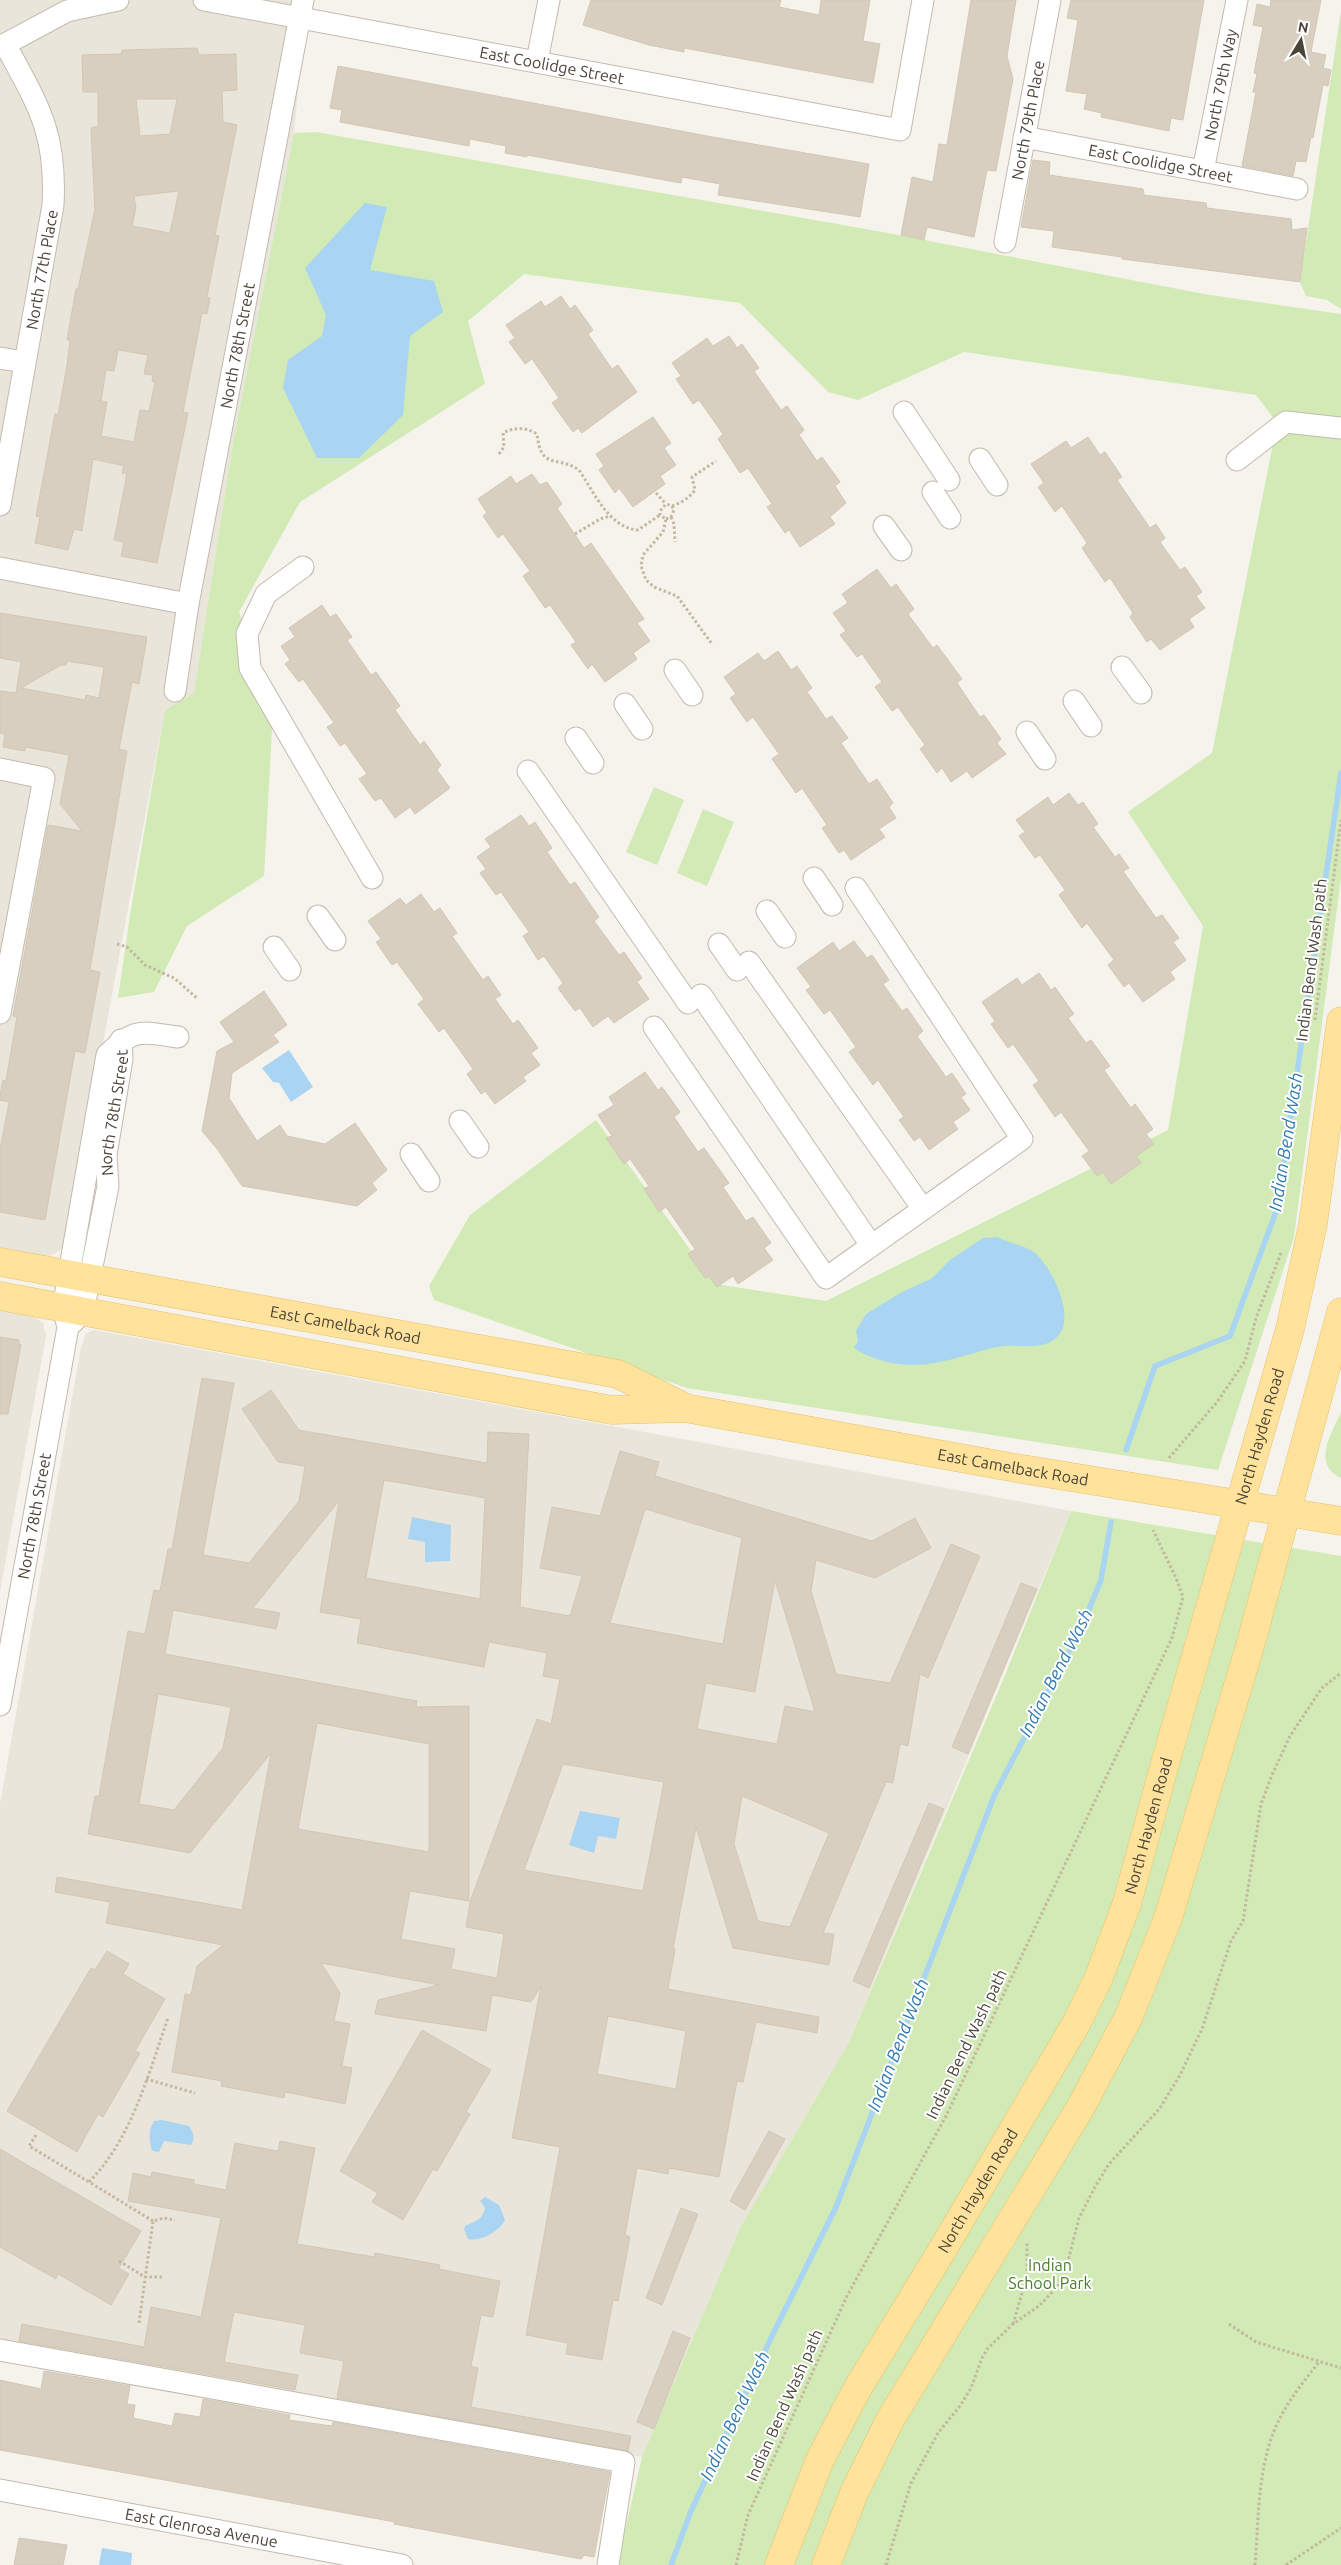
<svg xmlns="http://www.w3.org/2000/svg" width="1341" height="2565" viewBox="0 0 1341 2565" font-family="Ubuntu,sans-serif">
<rect width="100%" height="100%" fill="#f6f3ec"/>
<path fill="#eae5da" d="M0,0H307L294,133L233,443L194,693L165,710L66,1242L61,1250L46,1258L0,1250Z
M0,1310L33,1316L43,1323L46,1336L0,1592Z
M94,1330L1071,1511L849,2042L740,2228L642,2457L0,2341V1804L81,1347L86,1333Z"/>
<path fill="#d2eab5" d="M1341,11V309L1327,300L1306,296L1300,282Z
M316,132L888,233L1204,294L1341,314V878L1294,1237L1218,1470L687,1388L434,1300L429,1286L470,1215L596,1120L715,1284L826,1301L1168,1130L1203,926L1128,812L1212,753L1277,423L1256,395L964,352L858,400L828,392L740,303L524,274L468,321L485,384L300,502L239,612L273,711L264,876L187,926L154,992L118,998L130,915L165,710L194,693L233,443L294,133Z
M654,787L684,800L657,865L626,852Z
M703,809L734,822L707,886L677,873Z
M1341,1412V1478C1311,1464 1332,1433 1341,1412Z
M1071,1511L1341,1556V2565H617L642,2457L740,2228L849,2042L1003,1680Z"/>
<path fill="#a9d4f2" d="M365,203L387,207L370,270L434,281L443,312L410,336L403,415L359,458H317L283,388L288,360L322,336L326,315L305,268Z
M289,1050L313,1087L291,1102L279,1083L273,1082L262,1068Z
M997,1237C1006,1242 1028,1247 1035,1253C1052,1268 1078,1319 1056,1338C1043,1350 1020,1345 1004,1346C992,1347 979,1352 967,1355C937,1364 907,1370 877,1359C869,1356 861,1354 854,1347L858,1342L856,1331L866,1314L902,1292L931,1279L950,1260L983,1238Z
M412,1517L451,1525L450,1561L425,1562V1542L408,1539Z
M580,1811L620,1818L616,1839L598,1836L594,1853L569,1845Z
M162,2120L189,2126C193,2133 196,2137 191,2145L164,2141L159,2152L152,2151C149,2140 148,2131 154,2121Z
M485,2197L499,2205L505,2220C499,2231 481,2242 468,2239L464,2229L465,2226C475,2221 483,2220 485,2208L480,2201Z
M102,2548L132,2553L131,2565H99Z"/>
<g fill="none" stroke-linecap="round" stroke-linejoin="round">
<path stroke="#a9d4f2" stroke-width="5.5" d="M1126,1450L1155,1366L1230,1336L1277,1209L1341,773
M671,2565L691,2511L772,2336L836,2207L994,1796L1083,1624L1101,1580L1111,1522"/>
</g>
<path fill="#d8cfc1" stroke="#d3c7b4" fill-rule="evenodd" d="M591,0H781L779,7L819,15L821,0H870L863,41L880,44L873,83L684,48V52L649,45L583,25Z
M971,0H1016L1007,56L1013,79L996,171L987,170L974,237L927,227L924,240L901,235L912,177L933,182L939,144L947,145Z
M1071,0H1204L1183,120L1171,118L1169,131L1101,117L1102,113L1084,109L1087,94L1066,91L1078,20L1067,18Z
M1271,0H1321L1311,52L1326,55L1323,68L1331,70L1328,86L1323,85L1313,138L1311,137L1306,162L1296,161L1293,176L1242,166L1256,92H1253L1257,74L1254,73L1263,27L1253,25L1257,4L1270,7Z
M197,48L199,55L236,54L237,90L222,91L223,122L237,125L215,235L219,236L207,297L210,298L207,314L202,313L183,412L188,413L157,563L121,556L124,542L114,540L127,474L122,473L124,466L93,459L82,531L74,529L68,550L35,543L40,517L36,516L55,414L58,415L67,366L70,340H67L76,289H78L95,209L91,131L92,127H98V92H83L82,55L121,54L122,50ZM136,99H177L170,134L140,136ZM179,191L170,233L132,226L136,208L134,196ZM118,350L148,355L144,374L153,375L152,381L155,382L149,411L140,410L134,442L101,436L107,402L101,401L106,370L114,371Z
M338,66L707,136L869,164L860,217L718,195L720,184L682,177L681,183L527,155V157L505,153L506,146L470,139L469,146L340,122L342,110L330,108Z
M1033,160L1050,162L1049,175L1143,189L1144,195L1206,203L1207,208L1291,219L1292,230L1307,228L1300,282L1122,259V257L1052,247L1054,231L1021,227Z
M561,296L570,309L575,305L593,330L588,334L612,369L618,365L637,392L582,433L578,428L573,432L552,403L559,398L532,359L525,364L509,342L515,338L506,325L541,301L545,307Z
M729,336L737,348L742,344L759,368L754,371L781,410L787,406L804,430L799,435L817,461L822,457L840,482L835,486L846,503L830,517L835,524L800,547L789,530L785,533L767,507L772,504L748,468L740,473L718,439L723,434L699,400L693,404L676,379L681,376L672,363L707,338L713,346Z
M653,417L671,443L664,448L676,465L660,476L665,484L633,507L619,488L615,493L599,470L604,466L596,454Z
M1088,437L1100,455L1105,452L1122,477L1117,480L1150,528L1156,524L1165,538L1160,542L1180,570L1185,567L1202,592L1196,596L1205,608L1189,619L1194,627L1160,650L1151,639L1147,642L1130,617L1133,613L1110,578L1105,582L1082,548L1087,543L1062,506L1055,512L1038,487L1044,483L1031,464L1066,441L1071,448Z
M532,474L540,485L547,482L562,504L557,508L584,548L591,543L644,619L637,623L650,641L633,653L637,659L605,682L592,664L588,669L571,645L576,642L550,605L545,608L523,576L530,571L503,534L498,538L483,516L487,513L478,499L511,476L516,484Z
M877,569L891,588L896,584L914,609L908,614L933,648L937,645L962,679L957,683L980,717L984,715L1001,739L997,743L1006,754L972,778L967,771L951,782L942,768L937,773L920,749L925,745L898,707L892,711L875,687L882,682L862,654L857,657L840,635L846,631L833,613L848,603L842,594Z
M322,605L330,617L336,614L352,637L347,640L371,675L376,672L400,706L395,710L420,745L424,741L441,765L437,770L450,788L415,814L410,807L395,818L381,798L375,801L359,779L367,774L345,743L340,746L327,727L334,723L303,679L299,682L285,664L290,660L281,646L295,637L289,628Z
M0,613L147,637L139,684L132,682L119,749L127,751L90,970L100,972L85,1053L75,1051L45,1220L0,1212V1150L9,1102L0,1100V1095L3,1080L6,1081L17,1017L13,1016L48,825L82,831L60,804L69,755L25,747V751L3,747L5,734L0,733V691L16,693L21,662L0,658ZM67,661L104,667L99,698L86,695L85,700L21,688L61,665H66Z
M778,651L791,670L797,666L812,688L807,692L826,719L832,716L848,738L841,743L869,784L877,779L893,803L889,807L896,818L879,829L885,837L851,860L844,850L839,853L822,828L827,825L802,788L796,793L772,759L779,754L753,717L747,722L730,698L736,694L724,677L758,653L764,661Z
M1069,793L1078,805L1083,802L1098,824L1093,827L1115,857L1119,854L1129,868L1123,871L1156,918L1162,915L1179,938L1173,942L1186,960L1170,972L1175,979L1143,1002L1129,983L1124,987L1108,965L1114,960L1087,923L1082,928L1059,895L1065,890L1040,855L1035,858L1019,836L1025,832L1016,820L1048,797L1053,805Z
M521,815L529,826L535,822L552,848L547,852L570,885L575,882L599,917L594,921L619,955L624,952L642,978L637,982L649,999L614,1023L608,1016L593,1027L580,1008L575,1011L558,988L563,983L544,956L538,960L523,936L529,932L501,892L496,895L480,873L486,869L477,857L491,847L485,839Z
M421,894L434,912L440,908L457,933L452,936L483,980L488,976L501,995L495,999L513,1024L518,1020L538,1048L531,1053L540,1065L523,1077L526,1081L495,1104L485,1091L481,1094L467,1074L473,1069L444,1028L439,1032L418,1004L424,999L397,962L392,965L376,942L381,939L368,921L400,898L406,905Z
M854,941L867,958L872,955L889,980L883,984L902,1011L907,1008L923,1031L917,1036L946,1077L952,1073L966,1094L961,1097L970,1110L953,1122L958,1129L929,1150L920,1137L914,1141L899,1120L904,1117L878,1080L873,1085L849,1052L856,1047L830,1010L824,1014L806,990L811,987L797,968L833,942L839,951Z
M1039,973L1051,990L1055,987L1074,1014L1068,1018L1086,1043L1091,1040L1110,1066L1104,1070L1131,1108L1135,1104L1153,1129L1146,1134L1154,1144L1136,1156L1141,1163L1111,1184L1103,1172L1097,1176L1082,1156L1089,1151L1061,1112L1055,1117L1033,1085L1039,1081L1013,1044L1008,1048L991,1024L995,1021L982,1002L1017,978L1022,985Z
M264,991L287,1025L273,1035L279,1042L232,1073L229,1098L257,1141L280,1125L287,1136L325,1144L355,1123L387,1170L372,1183L377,1190L357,1206L242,1186L218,1150L202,1131L217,1051L234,1042L220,1022Z
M645,1072L658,1090L662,1087L680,1112L674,1117L698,1152L704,1148L729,1183L723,1187L746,1221L753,1217L771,1243L764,1248L773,1260L738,1284L733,1276L717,1287L709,1276L705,1278L688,1254L695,1249L666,1207L659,1212L644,1189L649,1186L630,1159L624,1164L606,1138L612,1136L598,1115L614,1105L609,1097Z
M0,1337L19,1340V1344L21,1345L8,1414H0Z
M202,1378L234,1383L203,1555L249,1563L299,1501L305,1466L278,1462L242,1409L271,1390L299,1430L487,1463L488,1432L529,1434L520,1607L570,1616L582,1576L540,1568L552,1507L600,1516L620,1451L659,1462L655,1476L872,1541L915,1518L931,1548L875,1578L816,1560L811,1591L836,1674L890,1683L951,1544L980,1556L928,1678L920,1674L908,1746L900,1744L893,1783L886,1782L823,1933L834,1934L829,1965L733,1948L696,1827L673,1949H675L668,1989L819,2017L817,2033L756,2022L743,2082L737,2081L719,2177L669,2168L668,2174L637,2168L625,2235L630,2237L618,2301L613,2300L602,2360L566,2354L568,2343L526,2335L560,2147L512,2138L541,1986L531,2002L492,1995L486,2031L375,2014L378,2000L439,1985L321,1963L340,1993L334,2021L350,2024L342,2066L352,2068L345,2104L285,2092L284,2098L221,2086L222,2081L172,2072L185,1994L191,1995L197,1966L223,1945L106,1923L110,1902L55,1892L57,1877L242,1910L271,1753L190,1853L88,1834L95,1796H99L128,1631L145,1634L154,1590L160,1591L168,1549H172ZM384,1480L485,1498L480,1599L366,1578ZM339,1501L320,1612L361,1619L357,1643L484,1667L489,1642L547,1653L543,1676L560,1679L551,1724L537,1719L470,1902L466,1927L504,1934L497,1978L451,1969L455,1949L401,1939L410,1891L469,1901V1706L416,1707L417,1701L165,1654L173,1610L276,1629L280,1613L253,1608ZM645,1509L742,1538L723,1644L610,1623ZM775,1580L815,1712L785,1706L777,1744L697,1729L706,1683L755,1692ZM158,1694L231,1707L223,1748L174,1810L139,1804ZM317,1723L429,1744V1852L298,1829ZM563,1764L664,1782L643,1891L524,1870ZM742,1796L829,1833L790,1927L758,1921L734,1844ZM608,2016L686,2031L676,2089L597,2074Z
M1021,1583L1037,1589L968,1754L952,1747Z
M929,1803L944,1809L869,1988L853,1981Z
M107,1951L129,1964L123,1974L165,1999L135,2051L140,2053L103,2117L98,2114L77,2152L7,2111L91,1968L95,1970Z
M422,2030L491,2070L466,2112L470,2114L437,2171L433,2169L403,2220L372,2202L378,2193L340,2171Z
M769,2131L785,2139L745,2210L730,2201Z
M280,2141L315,2148L297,2244L374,2257L375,2253L440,2265L439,2269L500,2281L493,2317L481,2315L471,2366L478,2368L471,2407L631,2436L628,2451L337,2398L344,2361L300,2353L305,2325L234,2312L224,2362L298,2375L295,2390L19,2341L22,2324L144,2347L151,2307L201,2317L221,2218L128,2201L133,2173L151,2177L152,2172L194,2180V2184L226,2190L235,2143L278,2151Z
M0,2149L141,2231L119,2268L129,2274L111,2305L58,2274L56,2279L0,2247Z
M681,2208L698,2214L662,2305L646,2298Z
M673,2331L690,2338L654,2429L637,2422Z
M44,2371L130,2386L127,2404L135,2405L133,2418L172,2426L175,2413L200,2417L203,2399L290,2415L289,2420L332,2426L333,2422L610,2472L594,2557L584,2555L581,2559L394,2524L395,2522L0,2450V2380L41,2389Z
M19,2538L67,2545L63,2565H14Z"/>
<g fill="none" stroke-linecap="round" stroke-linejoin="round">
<defs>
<g id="minor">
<path id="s1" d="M204,0L900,130L923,0"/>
<path d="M0,47L67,11L118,0"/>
<path d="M537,61L549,0"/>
<path id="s2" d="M1024,137L1297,189"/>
<path id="s3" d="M1203,171L1237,0"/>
<path id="s4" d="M1005,242L1050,0"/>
<path d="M0,358L24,362"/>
<path d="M904,412L949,480"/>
<path d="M980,459L997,485"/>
<path d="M1237,460L1286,422L1341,428"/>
<path d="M933,492L950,518"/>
<path id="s5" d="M0,505L53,205C57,133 38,105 5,44"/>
<path d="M884,526L901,550"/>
<path d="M303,567L266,594L247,634L250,668L372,878"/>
<path d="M0,568L188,604"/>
<path d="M1122,667L1141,693"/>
<path d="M675,670L692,695"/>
<path id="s6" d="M175,691L188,604L303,0"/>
<path d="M1074,701L1091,726"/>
<path d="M625,704L642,729"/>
<path d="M1027,732L1045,759"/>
<path d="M576,738L593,763"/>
<path d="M0,769L44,778L0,1013"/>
<path d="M528,771L688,1003"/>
<path d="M814,878L832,905"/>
<path d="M767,911L785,937"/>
<path d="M318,916L335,940"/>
<path d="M719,944L737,970"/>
<path d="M274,947L290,970"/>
<path d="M749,962L923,1209"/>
<path d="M701,995L871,1245"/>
<path d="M654,1027L826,1278L1022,1139L856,888"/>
<path d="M460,1121L478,1147"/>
<path d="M411,1154L429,1181"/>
<path id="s7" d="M72,1323L83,1312L108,1186L106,1155L122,1059L121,1040"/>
<path id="s8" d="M0,1705L68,1327L63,1308L107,1055C135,1027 141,1032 178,1037"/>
<path d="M0,2350L624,2462L608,2565"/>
<path id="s9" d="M0,2490L402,2565"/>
</g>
<g id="major">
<path id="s10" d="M0,1262L618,1374L682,1406"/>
<path id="s11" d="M0,1296L612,1410L685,1408L1016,1468L1341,1521"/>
<path id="s12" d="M779,2565L819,2462L836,2429L859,2386L941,2252L1076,2024L1099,1977L1127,1903L1166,1760L1290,1329L1313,1224L1341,1021"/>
<path d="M826,2565L854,2493L890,2420L1082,2105L1129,2016L1168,1918L1250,1646L1341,1312"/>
</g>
</defs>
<use href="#minor" stroke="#c2bbae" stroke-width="23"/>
<use href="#major" stroke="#e6c16a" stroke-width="29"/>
<path stroke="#c4b79f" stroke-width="3" stroke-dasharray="2.5 2.5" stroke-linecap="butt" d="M499,454L504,447L503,433C514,427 526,427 537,434C541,471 557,455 579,470C594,492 609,528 638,530L660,515
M656,493L666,504
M672,506C681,503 689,498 695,490L692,477L716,461
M671,517L674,524L675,542
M666,519L671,517L674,510L672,506L666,504L660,511V515L666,519L663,532L643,555L641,566L646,580L654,587L677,596L712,644
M575,534L600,519L610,516
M117,944L127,947L145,965L174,978L198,999
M1315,1020L1341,820
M1169,1458L1217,1402L1245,1361L1256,1318L1281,1253
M146,2079L195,2093
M36,2135L29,2146L89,2182
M153,2221L89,2182C132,2138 148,2075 168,2018
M119,2261L145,2277H164
M139,2323L153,2221L164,2218L175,2220
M1013,2324L1027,2276V2242
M1229,2324L1256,2342L1341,2368
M736,2565L748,2515L847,2296L946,2116L1172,1638L1183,1597L1176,1578L1153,1530
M886,2565L911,2483L938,2433L960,2406L971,2388L982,2358L988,2348L1013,2324L1040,2305L1056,2288L1066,2269L1079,2218L1095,2187L1109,2164L1160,2108L1180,2075L1202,2029L1231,1941L1243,1921L1261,1804L1272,1775L1290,1736L1322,1688L1341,1673
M1255,2565C1259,2517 1257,2462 1280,2418C1290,2398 1305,2380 1319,2362
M1286,2565L1341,2528"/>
<use href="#minor" stroke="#fff" stroke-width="21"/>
<use href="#major" stroke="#ffe39c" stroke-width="28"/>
</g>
<g text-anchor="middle" stroke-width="4" stroke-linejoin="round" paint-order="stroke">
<g font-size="16" fill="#4b4439" stroke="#fff">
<text dy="6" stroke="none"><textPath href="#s1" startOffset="354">East Coolidge Street</textPath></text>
<text dy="6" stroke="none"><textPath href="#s3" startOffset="88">North 79th Way</textPath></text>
<text dy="6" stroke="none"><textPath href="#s4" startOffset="124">North 79th Place</textPath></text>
<text dy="6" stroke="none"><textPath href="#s2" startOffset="139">East Coolidge Street</textPath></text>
<text dy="6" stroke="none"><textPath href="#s5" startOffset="239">North 77th Place</textPath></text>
<text dy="6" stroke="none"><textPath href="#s6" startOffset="351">North 78th Street</textPath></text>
<text transform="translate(1311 960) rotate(-83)" y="6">Indian Bend Wash path</text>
<text dy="6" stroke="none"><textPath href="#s7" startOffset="218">North 78th Street</textPath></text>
<text dy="6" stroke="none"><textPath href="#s10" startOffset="351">East Camelback Road</textPath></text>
<text dy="6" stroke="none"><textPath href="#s12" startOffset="1235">North Hayden Road</textPath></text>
<text dy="6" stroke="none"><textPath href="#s11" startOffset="1029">East Camelback Road</textPath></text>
<text dy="6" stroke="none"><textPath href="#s8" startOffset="192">North 78th Street</textPath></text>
<text dy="6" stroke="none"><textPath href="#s12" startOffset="830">North Hayden Road</textPath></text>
<text transform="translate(966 2044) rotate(-64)" y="6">Indian Bend Wash path</text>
<text dy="6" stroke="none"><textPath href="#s12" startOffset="425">North Hayden Road</textPath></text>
<text transform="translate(784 2405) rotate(-66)" y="6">Indian Bend Wash path</text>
<text dy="6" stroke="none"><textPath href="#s9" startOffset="205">East Glenrosa Avenue</textPath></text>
</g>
<g font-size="16" fill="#4a7f2a" stroke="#fff">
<text x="1050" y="2271">Indian<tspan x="1050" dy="18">School Park</tspan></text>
</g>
<g font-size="18" font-style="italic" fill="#2e7ab2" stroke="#fff">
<text transform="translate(1286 1142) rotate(-81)" y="6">Indian Bend Wash</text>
<text transform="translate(1056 1673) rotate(-63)" y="6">Indian Bend Wash</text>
<text transform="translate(898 2045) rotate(-69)" y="6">Indian Bend Wash</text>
<text transform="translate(735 2416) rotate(-65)" y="6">Indian Bend Wash</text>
</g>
</g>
<g transform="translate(1301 40) rotate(10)" stroke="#ffffff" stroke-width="4" paint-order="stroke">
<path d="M0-4L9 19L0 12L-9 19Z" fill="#4b4439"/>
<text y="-8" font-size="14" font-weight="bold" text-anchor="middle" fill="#4b4439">N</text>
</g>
</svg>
